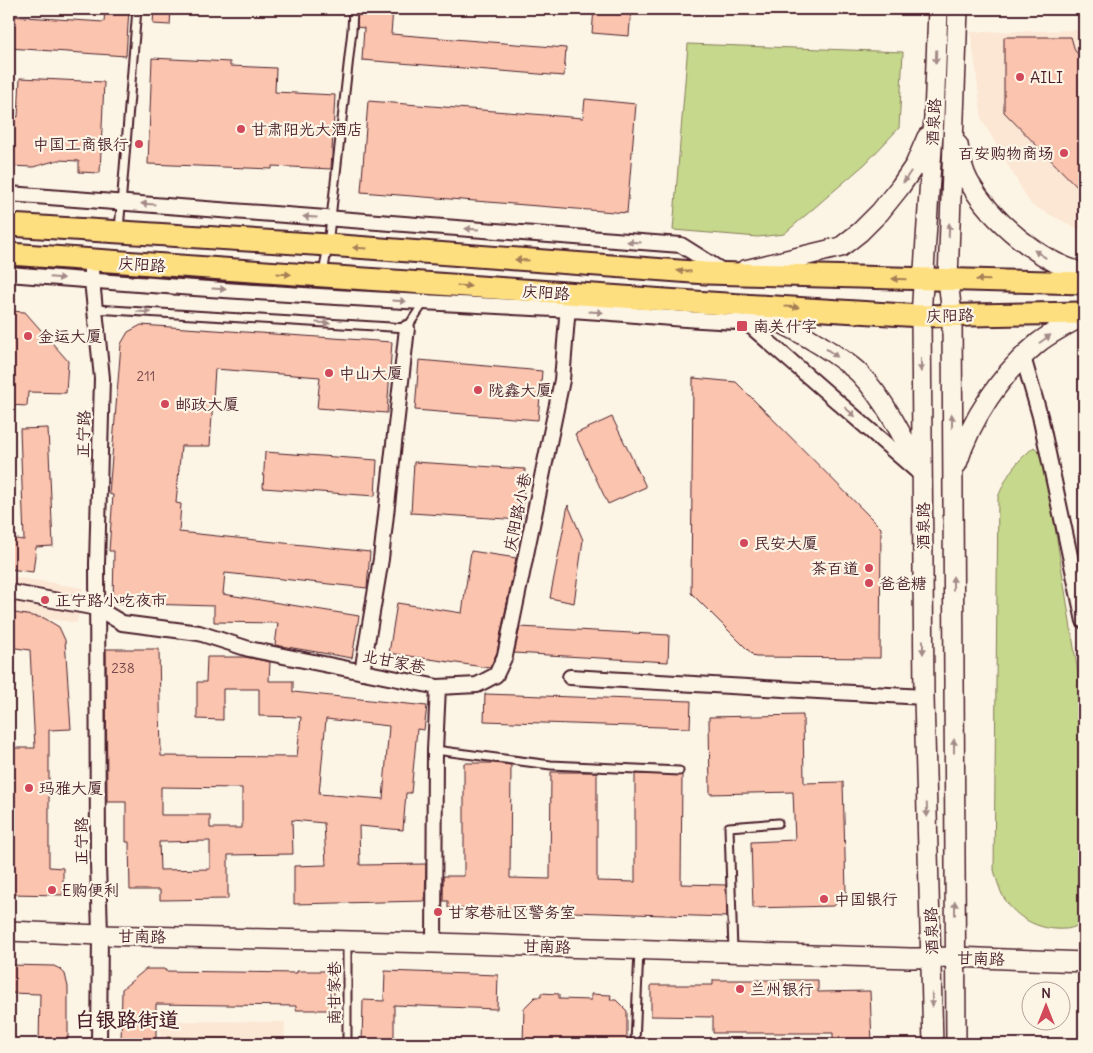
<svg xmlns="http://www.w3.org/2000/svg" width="1093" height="1053" viewBox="0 0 1093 1053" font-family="Delius,'LXGW WenKai TC',sans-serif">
<rect width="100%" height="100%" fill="#fcf5e5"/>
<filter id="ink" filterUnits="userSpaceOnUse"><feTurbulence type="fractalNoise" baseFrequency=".02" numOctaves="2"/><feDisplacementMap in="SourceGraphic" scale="10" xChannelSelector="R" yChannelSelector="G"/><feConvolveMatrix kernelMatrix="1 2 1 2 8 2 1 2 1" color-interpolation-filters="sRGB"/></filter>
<g filter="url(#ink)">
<path fill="#fce6d4" d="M1084,30V232L1031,205L982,120L971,32Z
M9,576L83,588L77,623L9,613Z
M161,1021L285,1022L284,1044H160Z"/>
<path fill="#c5d88c" stroke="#887c5c" d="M688,44L903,52L899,128L865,164L784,234L758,237L673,230Z
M1034,447L1044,457L1084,711V923C1078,925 1072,929 1065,929C1039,931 1012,917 1001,892C998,885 996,877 994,870L998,497C1008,473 1014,464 1034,447Z
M167,1037L278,1039V1044H167Z"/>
<path fill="#fbc4ae" stroke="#4a1f2b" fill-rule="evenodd" d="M105,9H129L126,56L9,48V16L104,22Z
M154,9H171L170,25L153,24Z
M358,9H393L391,34L566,48L564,76L362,60L364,28L357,27Z
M594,9H631L629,36L592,33Z
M1004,37H1071L1075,51L1084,59V194L1004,112Z
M152,58L230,62V66L276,68L275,92L335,95L331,169L272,166V169L148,164Z
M20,78L104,82L100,173L79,172V161L58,160L33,167L9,166V116L18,117Z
M585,99L636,104L627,213L361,192L368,101L583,118Z
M9,311L25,312L68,361L66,393L28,392L27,406L9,405Z
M141,325L392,342L387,413L317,408L320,377L215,369L210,446H181L176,503L181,504L179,532L370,552L367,588L225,573L223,594L359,616L352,658L275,645L278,623L214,622V606L113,603L114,551H109L113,495L109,494L121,344L128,332Z
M419,360L542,371L538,420L415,410Z
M693,378L736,382L881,528L880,658L755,657L691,593Z
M612,417L646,487L608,504L575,434Z
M48,428L53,546L36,547L33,572L9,569V538L24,540L20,429Z
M265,452L377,460L375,496L263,488Z
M414,462L525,469L522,520L411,513Z
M568,505L583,540L574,603L550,598Z
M471,551L516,558L497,652L490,668L389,653L397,603L462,613Z
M9,612L44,618L59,627L65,640L71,729L49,730V867L63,868V895L9,894L10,748H35L30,650L9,647Z
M520,627L669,635L668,662L514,653Z
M106,649H159L161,756L297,757L301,717L259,716V689H223V720L197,719V682H206L207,657H245L270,662L269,681H293V692L427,706L424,730L417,729L411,793H406L403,830L359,826L360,865L426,864L425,901L294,904V866L326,865L324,823L292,820L293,854L228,855V899L160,900V890H130L129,842H126V802H107ZM326,719L389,726L383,799L319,794ZM161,787L242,788V828H210V815H161ZM210,841V869L160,870L159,842Z
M485,694L691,701L690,728L484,721Z
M803,715L804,783L843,782L846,892L834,906L753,908L751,842L795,840L793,792L710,794L709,717Z
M464,763H492L511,765L510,878L550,879L551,772H597V881L635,882V774L682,775L681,884L726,885L727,917L448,908V901H443V876H464Z
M9,965L54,966L60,969L65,974L68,987V1044H39L40,994L9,993Z
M146,969H165V971L297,973V971H334V1010H296V1006L156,1004V1044H121L122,989Z
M385,971L498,975L497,1009L394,1005V1044H362L363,1000L384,1001Z
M713,980H818V992L870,991L872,1044H833V1033H713V1017L651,1016V985H713Z
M541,993L559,994V999L591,1000V994L611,995L610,1000H616L627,1011V1044H523L524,1008L535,997H541Z"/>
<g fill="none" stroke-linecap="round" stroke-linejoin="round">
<defs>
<path id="lane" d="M119,230L137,9
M323,274L328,245L352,30L353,9
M95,309L407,328L425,301
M435,750L551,765L679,771
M733,951L729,827L778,823
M347,1044V941
M635,1044L639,950"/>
<path id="street" d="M9,194L681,245L724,272
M90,261L102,378L97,564L98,863L100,935L99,1044
M9,274C190,289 372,300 554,309C629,313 704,323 779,323
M747,323L918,472
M1023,357L1040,416L1084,621
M9,592L97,608L122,623L199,633L249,649L438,687L477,685L496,675L505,656L562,380L569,293
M362,672L381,559L407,328
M570,677L924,697
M434,943L435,750L438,687"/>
<path id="secondary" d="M958,145C960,158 963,171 969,182C991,220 1041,263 1084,273
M745,270L841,247L860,232L880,212L900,187L915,165L927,137
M747,306C780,322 811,337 841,359C847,363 854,368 859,373C886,401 903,437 920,471
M957,464C971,419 1001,374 1038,343C1052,332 1068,324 1084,316
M9,931L100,935L434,943L910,958L955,957L1084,962
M933,1044L924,697L921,316L934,117L938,9
M956,1044L952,315L948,279L958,9"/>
<path id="primary" d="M9,225L328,245L706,273L1084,283
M9,254L694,302L921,316L1084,313"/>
</defs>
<use href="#lane" stroke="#4a1f2b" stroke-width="11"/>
<use href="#street" stroke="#4a1f2b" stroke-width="18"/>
<use href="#secondary" stroke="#4a1f2b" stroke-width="22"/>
<use href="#primary" stroke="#4a1f2b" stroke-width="25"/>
<use href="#lane" stroke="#fcf5e5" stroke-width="7"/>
<use href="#street" stroke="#fcf5e5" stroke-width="14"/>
<use href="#secondary" stroke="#fcf5e5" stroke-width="19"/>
<use href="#primary" stroke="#fedf80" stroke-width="21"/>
</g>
<defs><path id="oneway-solid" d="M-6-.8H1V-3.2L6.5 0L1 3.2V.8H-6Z" transform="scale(1.25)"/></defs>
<g fill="#a38a88">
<use href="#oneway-solid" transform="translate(936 57) rotate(92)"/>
<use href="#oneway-solid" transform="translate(907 177) rotate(124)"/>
<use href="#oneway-solid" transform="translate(148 204) rotate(-176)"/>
<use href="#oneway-solid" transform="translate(310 217) rotate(-176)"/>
<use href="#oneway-solid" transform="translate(472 229) rotate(-176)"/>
<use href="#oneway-solid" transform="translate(949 230) rotate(-88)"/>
<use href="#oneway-solid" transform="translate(634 242) rotate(-176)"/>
<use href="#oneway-solid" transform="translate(1040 254) rotate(-147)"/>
<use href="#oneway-solid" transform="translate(57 278) rotate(5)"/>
<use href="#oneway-solid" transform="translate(219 289) rotate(4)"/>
<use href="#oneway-solid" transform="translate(399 301) rotate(4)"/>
<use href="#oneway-solid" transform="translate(144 312) rotate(3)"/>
<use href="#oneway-solid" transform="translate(596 312) rotate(4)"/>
<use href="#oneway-solid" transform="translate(323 323) rotate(3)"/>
<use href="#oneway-solid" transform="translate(1045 339) rotate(-35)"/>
<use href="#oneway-solid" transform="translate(832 353) rotate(36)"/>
<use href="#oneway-solid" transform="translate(921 365) rotate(90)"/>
<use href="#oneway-solid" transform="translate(850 412) rotate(41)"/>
<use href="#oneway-solid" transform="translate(952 421) rotate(-90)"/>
<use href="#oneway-solid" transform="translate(953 583) rotate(-90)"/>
<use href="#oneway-solid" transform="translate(923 647) rotate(90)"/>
<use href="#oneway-solid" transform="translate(954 746) rotate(-90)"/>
<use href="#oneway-solid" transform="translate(927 810) rotate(88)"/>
<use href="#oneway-solid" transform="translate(955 908) rotate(-90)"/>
<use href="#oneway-solid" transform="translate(932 1000) rotate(89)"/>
</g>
<g fill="#a47f56">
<use href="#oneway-solid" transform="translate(360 248) rotate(-176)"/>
<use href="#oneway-solid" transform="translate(522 260) rotate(-176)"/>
<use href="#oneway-solid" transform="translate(684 271) rotate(-176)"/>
<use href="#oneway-solid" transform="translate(284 274) rotate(4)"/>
<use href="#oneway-solid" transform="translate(899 279) rotate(-178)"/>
<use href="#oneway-solid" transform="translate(983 280) rotate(-178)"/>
<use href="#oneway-solid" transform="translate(464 286) rotate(4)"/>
<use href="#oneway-solid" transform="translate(792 307) rotate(4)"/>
</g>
</g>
<g fill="#d1495b" stroke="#fcf5e5" stroke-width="2">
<circle cx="1020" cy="77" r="5"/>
<circle cx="241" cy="129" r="5"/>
<circle cx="139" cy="144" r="5"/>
<circle cx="1064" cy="153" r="5"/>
<rect x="736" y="320" width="12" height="12" rx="2.5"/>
<circle cx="28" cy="336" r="5"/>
<circle cx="329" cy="373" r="5"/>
<circle cx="478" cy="390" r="5"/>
<circle cx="165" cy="404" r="5"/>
<circle cx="744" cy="543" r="5"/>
<circle cx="869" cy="568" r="5"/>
<circle cx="869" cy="583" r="5"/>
<circle cx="45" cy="600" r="5"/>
<circle cx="29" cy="788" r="5"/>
<circle cx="52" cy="890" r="5"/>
<circle cx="824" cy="899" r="5"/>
<circle cx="438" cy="912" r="5"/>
<circle cx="740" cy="989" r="5"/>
</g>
<g text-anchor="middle" stroke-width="4.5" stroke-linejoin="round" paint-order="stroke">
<g font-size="14" fill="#76484c">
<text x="146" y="381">211</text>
<text x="123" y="673">238</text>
</g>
<g font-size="16" fill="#4a1f2b" stroke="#fcf5e5" text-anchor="start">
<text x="1030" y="83">AILI</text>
<text x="251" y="135">甘肃阳光大酒店</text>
<text x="129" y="150" text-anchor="end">中国工商银行</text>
<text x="1054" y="159" text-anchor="end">百安购物商场</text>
<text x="753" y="332">南关什字</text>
<text x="38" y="342">金运大厦</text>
<text x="339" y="379">中山大厦</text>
<text x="488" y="396">陇鑫大厦</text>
<text x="175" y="410">邮政大厦</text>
<text x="754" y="549">民安大厦</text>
<text x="859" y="574" text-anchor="end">茶百道</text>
<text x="879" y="589">爸爸糖</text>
<text x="55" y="606">正宁路小吃夜市</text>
<text x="39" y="794">玛雅大厦</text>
<text x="62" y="896">E购便利</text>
<text x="834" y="905">中国银行</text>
<text x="448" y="918">甘家巷社区警务室</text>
<text x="750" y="995">兰州银行</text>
</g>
<g font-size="16" fill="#4a1f2b" stroke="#fcf5e5">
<text transform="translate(933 122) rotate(-87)" y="6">酒泉路</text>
<text transform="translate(142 264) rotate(4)" y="6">庆阳路</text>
<text transform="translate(546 292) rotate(4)" y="6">庆阳路</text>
<text transform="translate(950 315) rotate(-1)" y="6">庆阳路</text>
<text transform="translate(83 434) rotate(-88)" y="6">正宁路</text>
<text transform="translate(517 512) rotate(-78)" y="6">庆阳路小巷</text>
<text transform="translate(923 526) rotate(-90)" y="6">酒泉路</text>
<text transform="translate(394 661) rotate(11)" y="6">北甘家巷</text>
<text transform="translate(81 841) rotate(-90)" y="6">正宁路</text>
<text transform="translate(931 931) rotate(-92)" y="6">酒泉路</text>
<text transform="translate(142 936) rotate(1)" y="6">甘南路</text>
<text transform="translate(547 946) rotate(2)" y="6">甘南路</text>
<text transform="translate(981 958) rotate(2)" y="6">甘南路</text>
<text transform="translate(334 993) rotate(-90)" y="6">南甘家巷</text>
</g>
<g font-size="21" font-weight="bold" fill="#4a1f2b" stroke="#fcf5e5">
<text x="127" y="1027">白银路街道</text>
</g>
</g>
<rect width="1093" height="1053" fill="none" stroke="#fcf5e5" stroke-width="30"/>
<rect x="15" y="15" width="1063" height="1023" fill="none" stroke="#4a1f2b" stroke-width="2" filter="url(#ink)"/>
<g transform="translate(1046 1006)"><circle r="24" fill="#fcf5e5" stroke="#b59f9b"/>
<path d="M0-4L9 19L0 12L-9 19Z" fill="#d1495b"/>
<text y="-8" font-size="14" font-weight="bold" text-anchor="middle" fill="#4a1f2b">N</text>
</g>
</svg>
